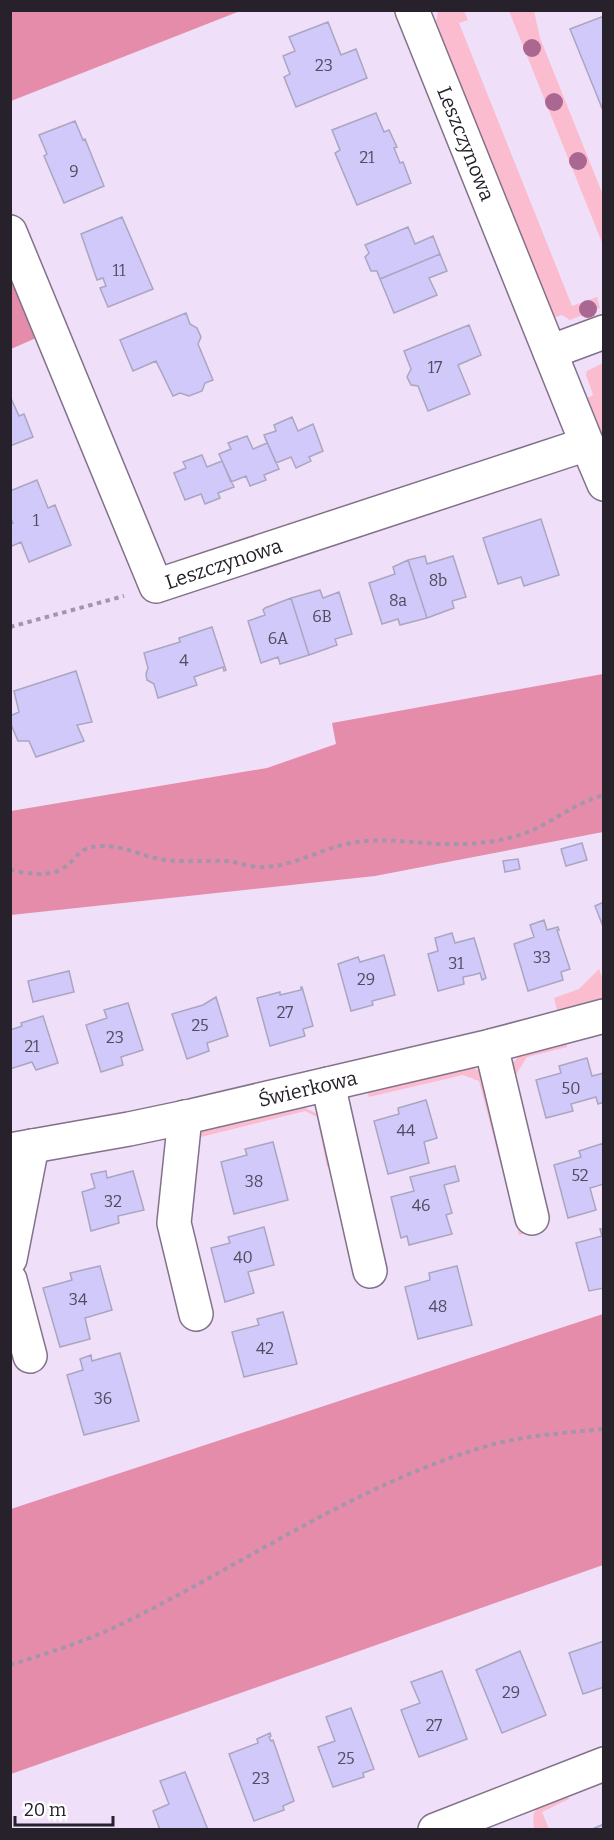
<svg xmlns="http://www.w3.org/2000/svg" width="614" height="1840" viewBox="0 0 614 1840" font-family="Bitter,serif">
<rect width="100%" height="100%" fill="#efdff8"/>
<path fill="#fcbcd0" d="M438,11H464L468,20L459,23L572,306L597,297L600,308L570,320L562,315L549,319L434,33Z
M509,11H534L540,38L603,195V245Z
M603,363V453L581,401L593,395L586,375L587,371Z
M599,969L603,980V1005L558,1014L554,998L579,989Z
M566,1042L567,1047L527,1057L512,1081L510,1066L520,1055Z
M472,1067L483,1073L488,1080L526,1233L519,1235L479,1081L463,1075L369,1097L367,1091Z
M303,1107L320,1115L331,1166L327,1167L317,1117L305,1111L201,1137L196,1159L198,1135L204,1131Z
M566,1789L569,1799L542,1812L549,1829H534C530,1802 544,1802 566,1789Z"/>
<path fill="#e58caa" d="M11,10H240V11L11,101Z
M10,274L36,338L11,349H10Z
M603,674V832L375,876L11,915V811L267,768L336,744L332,723Z
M603,1314V1565L11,1774V1509Z"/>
<path fill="#d0c9fa" stroke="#aaa6c1" stroke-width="1.5" d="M604,16V113L570,29Z
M328,22L341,55L356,49L367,78L296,107L284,77L290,74L283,56L295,51L289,37Z
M376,113L384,132L389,130L397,147L394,148L400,163L403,162L411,183L357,205L335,153L340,150L332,130Z
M75,121L83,140L85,139L104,186L64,203L44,156L47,154L39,135Z
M122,217L153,289L108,307L100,288L106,286L103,278L97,280L81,234Z
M408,227L415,244L433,236L440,254L380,279L377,271H371L365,257L369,253L365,245Z
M440,254L447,271L429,278L437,295L394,313L380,279Z
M186,313L190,324L197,328L201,337L198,344L213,380L205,383L202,391L189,396L180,393L173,396L156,361L133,371L120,340Z
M469,325L481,355L458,365L470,394L428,411L418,386L411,385L407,377L411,369L404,351Z
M10,396L19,416L24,414L33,437L10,446Z
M292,417L298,431L313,424L323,451L309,457L311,461L296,468L291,457L276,463L264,435L276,431L274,425Z
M264,435L279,469L264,475L266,480L250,486L246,476L231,482L219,454L231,449L228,443L247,436L253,449L267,443Z
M202,455L207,467L222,461L234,487L218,493L220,498L205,504L201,494L185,500L174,473L186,468L183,462Z
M37,480L48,508L55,505L71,545L29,562L21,542L12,546L10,541V524L13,523L10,518V491Z
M541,519L559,575L524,586L521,577L498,584L483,538Z
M425,556L427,564L453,556L466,597L452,601L454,608L427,618L408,560Z
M408,560L427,618L400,625L398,619L382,624L369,583L395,574L393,567Z
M320,590L323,598L339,592L352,634L335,639L337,645L309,655L291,598Z
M291,598L309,655L280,664L278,657L261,663L248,621L265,615L263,610L265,608Z
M212,627L226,670L224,671L223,667L194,677L197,685L158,698L154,684L147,680L146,674L148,668L144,653L180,642L179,638Z
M76,671L92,722L77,725L84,741L36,757L29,741H18L10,722V716L19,712L14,691Z
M582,843L587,860L566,866L561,849Z
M518,859L520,869L505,872L503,861Z
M604,902V929L595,906Z
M544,920L547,930L558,927L559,930H557L570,969L561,972L563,980L528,991L514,944L534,937L530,925Z
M452,933L455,943L474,938L486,978L482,980L480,973L473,975L463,977L464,984L438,991L428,954L438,951L435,938Z
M384,955L395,995L372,1001L373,1005L351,1011L338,964L358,957L360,962Z
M69,971L74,992L33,1002L28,981Z
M301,987H302L313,1026L303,1029L305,1036L270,1046L257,998L280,992V995L301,990Z
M216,997L228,1036L207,1043L209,1051L187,1059L172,1014L203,1005Z
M128,1003L143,1050L121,1057L123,1065L101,1072L86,1025L107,1018L104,1010Z
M43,1016L58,1063L36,1070L32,1062L10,1069V1030L22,1026L21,1023Z
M587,1058L592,1076L604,1073V1102L598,1104L596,1097L571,1104L573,1111L546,1118L536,1080L561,1073L559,1066Z
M426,1100L437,1138L424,1142L429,1163L388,1174L374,1121L399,1114L398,1108Z
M273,1142L288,1200L234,1214L221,1162L247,1155L245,1149Z
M604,1143V1184L590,1188L596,1210L568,1218L554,1165L581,1157L579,1151Z
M455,1166L459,1181L444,1185L452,1213L446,1215L452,1234L409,1245L407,1236L401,1238L391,1197L414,1191L410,1177Z
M106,1171L107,1178L133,1171L144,1210L118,1216L119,1223L91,1231L82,1192L95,1188L91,1174Z
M264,1227L274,1265L248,1272L254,1293L225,1302L211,1248L230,1243L228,1237Z
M600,1229H604V1288L589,1291L576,1243L602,1236Z
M100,1266L112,1310L85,1318L90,1339L60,1347L43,1288L72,1280L70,1273Z
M457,1266L472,1325L418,1339L405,1287L430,1280L429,1273Z
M283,1312L297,1364L244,1377L232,1332L259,1325L257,1319Z
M120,1353L139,1421L84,1435L67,1375L83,1370L80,1359L91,1355L92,1361Z
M604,1641V1687L583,1694L569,1653Z
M520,1651L546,1715L502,1733L476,1670Z
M442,1671L467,1739L419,1757L401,1710L420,1703L411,1682Z
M351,1708L374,1769L363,1773L364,1777L333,1787L318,1747L335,1741L326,1717Z
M270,1733L271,1736L269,1737L271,1741L273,1740L294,1801L283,1806L284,1810L254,1821L229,1754L258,1743L257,1739Z
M185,1772L208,1830H160L153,1811L169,1804L160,1781Z
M604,1824V1830H590Z"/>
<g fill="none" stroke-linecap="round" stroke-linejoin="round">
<defs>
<g id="minor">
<path id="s1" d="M412,10L587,444"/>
<path id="s2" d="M10,232L156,586L587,444L604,484"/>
<path d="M550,352L604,332"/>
<path d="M491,1046L532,1218"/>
<path d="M328,1084L370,1271"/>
<path d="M185,1117L174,1223L196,1314"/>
<path id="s3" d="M10,1150L129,1129L191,1116L491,1046L604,1016"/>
<path d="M10,1259L32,1146"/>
<path d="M10,1280L30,1356"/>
<path d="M435,1830L604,1764"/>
</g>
</defs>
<use href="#minor" stroke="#817289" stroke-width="36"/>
<path stroke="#a396aa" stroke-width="4" stroke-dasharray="4.5 4.5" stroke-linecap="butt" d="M10,627L124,596
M10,870C25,873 46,877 60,870C78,861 75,847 101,846C121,845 140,855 159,859C181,863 204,860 227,861C237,862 247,866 258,867C290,868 316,851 346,844C384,835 424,846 463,844C483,844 517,838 535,829C558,818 578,802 604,795
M10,1665C45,1654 80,1643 113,1628C238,1569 353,1485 487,1446C526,1435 564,1433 604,1429"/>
<use href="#minor" stroke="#fff" stroke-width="33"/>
</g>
<g fill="#aa6791">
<circle cx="532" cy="48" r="9"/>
<circle cx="554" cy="102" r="9"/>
<circle cx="578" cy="161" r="9"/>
<circle cx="588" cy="309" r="9"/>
</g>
<g text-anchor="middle" stroke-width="4.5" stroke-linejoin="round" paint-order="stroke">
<g font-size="16" fill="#514b5f">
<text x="324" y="71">23</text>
<text x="367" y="163">21</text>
<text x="74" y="177">9</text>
<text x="119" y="276">11</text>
<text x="435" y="373">17</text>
<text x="36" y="526">1</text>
<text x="438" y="586">8b</text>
<text x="398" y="606">8a</text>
<text x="322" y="622">6B</text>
<text x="278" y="644">6A</text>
<text x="184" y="666">4</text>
<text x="542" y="963">33</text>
<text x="456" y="969">31</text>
<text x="366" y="985">29</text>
<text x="285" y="1018">27</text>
<text x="200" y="1031">25</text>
<text x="115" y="1043">23</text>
<text x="32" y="1052">21</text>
<text x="571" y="1094">50</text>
<text x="406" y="1136">44</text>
<text x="580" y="1181">52</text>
<text x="254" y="1187">38</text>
<text x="113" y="1207">32</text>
<text x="421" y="1211">46</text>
<text x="243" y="1263">40</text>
<text x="78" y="1305">34</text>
<text x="438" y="1312">48</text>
<text x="265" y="1354">42</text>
<text x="103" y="1404">36</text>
<text x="511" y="1698">29</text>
<text x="434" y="1731">27</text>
<text x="346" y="1764">25</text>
<text x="261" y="1784">23</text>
</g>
<g font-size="20" fill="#27212b" stroke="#fff">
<text dy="7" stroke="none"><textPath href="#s1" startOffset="144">Leszczynowa</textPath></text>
<text dy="7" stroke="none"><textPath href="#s2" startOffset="454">Leszczynowa</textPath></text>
<text dy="7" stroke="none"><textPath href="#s3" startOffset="304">Świerkowa</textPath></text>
</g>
</g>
<rect width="614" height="1840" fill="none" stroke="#27212b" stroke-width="24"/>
<path d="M15 1816v9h98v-9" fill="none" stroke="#27212b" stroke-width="3"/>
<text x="24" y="1816" font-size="18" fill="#27212b" stroke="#ffffff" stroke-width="4.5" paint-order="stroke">20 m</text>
</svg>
